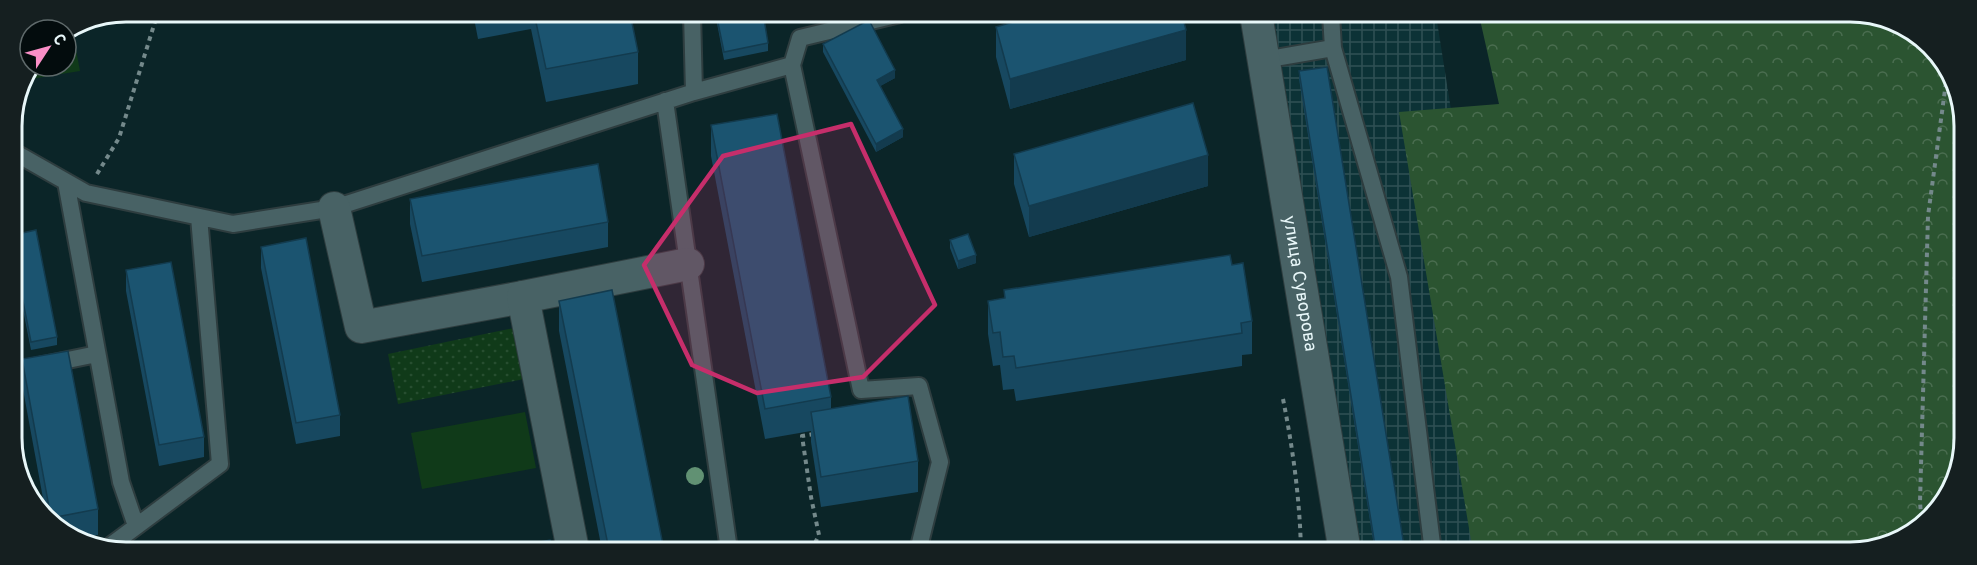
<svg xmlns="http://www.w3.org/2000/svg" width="1977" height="565" viewBox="0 0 1977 565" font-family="Overpass,sans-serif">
<defs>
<pattern id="industrial-grid" width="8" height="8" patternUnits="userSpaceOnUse" patternTransform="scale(1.5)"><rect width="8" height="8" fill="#0c3236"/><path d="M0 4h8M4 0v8" fill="none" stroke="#2f5054"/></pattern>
<pattern id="forest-crowns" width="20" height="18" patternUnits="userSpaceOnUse" patternTransform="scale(1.5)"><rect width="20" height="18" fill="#2b5431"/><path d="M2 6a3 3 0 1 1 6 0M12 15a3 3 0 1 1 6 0" fill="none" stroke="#4a6d50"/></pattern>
<pattern id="park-dots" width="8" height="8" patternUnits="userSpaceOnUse" patternTransform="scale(1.5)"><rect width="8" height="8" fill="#103a19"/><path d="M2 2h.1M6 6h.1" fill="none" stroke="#274e30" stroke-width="1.8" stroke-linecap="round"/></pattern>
</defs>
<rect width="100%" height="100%" fill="#0b2528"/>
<path fill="url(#industrial-grid)" d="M1272,15H1436L1521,552H1357Z"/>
<path fill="#103a19" d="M72,28L80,71L31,79L36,66H66V32Z
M525,412L536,468L422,489L411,433Z"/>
<path fill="url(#forest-crowns)" d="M1479,15L1880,16L1932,46L1963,105L1961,468L1920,529L1858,553L1473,552L1399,112L1499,104Z"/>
<path fill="url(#park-dots)" d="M519,327L529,378L398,404L388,354Z"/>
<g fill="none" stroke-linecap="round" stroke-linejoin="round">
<defs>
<path id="lane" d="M1333,48L1399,277L1433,552
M1264,60L1333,48L1331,15
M792,65L800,38L900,14
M694,92L792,65L861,390L919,386L940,462L918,551
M665,101L729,550
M12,151L86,193L233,224L334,208L694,92L692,13
M66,182L121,482L136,526
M14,371L97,354
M106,549L220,464L199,217"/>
<g id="street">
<path id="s1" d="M1256,14L1345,552"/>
<path d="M334,208L361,327L523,297"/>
<path d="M573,550L523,297L688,264"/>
</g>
</defs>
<use href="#lane" stroke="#2e3d3f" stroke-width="20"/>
<use href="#street" stroke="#2e3d3f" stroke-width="34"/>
<path stroke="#74898b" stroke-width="4" stroke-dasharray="4.5 4.5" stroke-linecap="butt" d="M97,174L119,138L158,12
M1283,399C1293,449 1300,500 1301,552
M1922,527L1920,502L1928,216L1947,75
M811,551L819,535L811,497L802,436L814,434"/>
<use href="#lane" stroke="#486265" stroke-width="16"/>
<use href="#street" stroke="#486265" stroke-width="32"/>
</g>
<circle fill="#619173" cx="695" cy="476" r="9"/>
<path fill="#174860" d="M473,13H630L638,52V84L546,102L531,29L478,39Z
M715,13H763L768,43V51L724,60Z
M996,27L1186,60L1010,109L996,57Z
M823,44L895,78L880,86L903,137L876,152L823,52Z
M1299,71L1405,552H1375L1299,79Z
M711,125L831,397V408L918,461V492L821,507L811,442V431L765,439L711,156Z
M1014,154L1208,186L1029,237L1014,184Z
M410,199L608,222V247L422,282L410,224Z
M13,235L57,337V345L31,350L13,259Z
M950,240L976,263L958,269L950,248Z
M261,247L340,415V436L296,444L261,268Z
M1232,265L1252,321V354L1242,355V366L1016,401L1014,389L1003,390L1000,365L993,366L988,334V301L1004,298V290Z
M126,270L204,437V457L159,466L126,291Z
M559,301L664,550H602L559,331Z
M22,359L98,509V535L78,538L47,520L22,384Z"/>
<path fill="#133b4e" d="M1186,30V60L1010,109V79Z
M895,70V78L877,88V80Z
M903,129V137L876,152V144Z
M1208,155V186L1029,237V206Z
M976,255V263L958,269V261Z"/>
<path fill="#1b5470" stroke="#133b4e" stroke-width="1.5" d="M534,13H630L638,52L546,69Z
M716,13H763L768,43L724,52Z
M1040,14H1182L1186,30L1010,79L996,27Z
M869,20L895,70L877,80L903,129L876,144L823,44Z
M1327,67L1405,552H1376L1299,71Z
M1193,103L1208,155L1029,206L1014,154Z
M777,114L831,397L765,409L711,125Z
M598,164L608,222L422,256L410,199Z
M36,230L57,337L31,342L13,251V235Z
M968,234L976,255L958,261L950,240Z
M306,238L340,415L296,423L261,247Z
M1230,255L1232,265L1243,263L1252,321L1241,323L1242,333L1016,368L1014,356L1003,357L1000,332L993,333L988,301L1005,298L1004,290Z
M171,262L204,437L159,445L126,270Z
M612,290L664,550H609L559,301Z
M68,351L98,509L51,518L22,359Z
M908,396L918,461L821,477L811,412Z
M550,540L552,550H496Z"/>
<path fill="#c62e6b" fill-opacity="0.2" stroke="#c62e6b" stroke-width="4.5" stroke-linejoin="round" d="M851,124L935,305L863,377L757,393L692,365L644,265L723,156Z"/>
<g text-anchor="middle" stroke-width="6" stroke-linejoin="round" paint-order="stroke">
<g font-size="18" fill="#e8f7f9" stroke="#030c0d">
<text dy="6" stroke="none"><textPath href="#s1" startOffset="273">улица Суворова</textPath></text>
</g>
</g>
<path d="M0 0H1977V565H0ZM126 22H1850A104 104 0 0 1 1954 126V438A104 104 0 0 1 1850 542H126A104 104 0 0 1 22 438V126A104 104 0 0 1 126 22Z" fill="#151f20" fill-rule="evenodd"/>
<path fill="none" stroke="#e8f7f9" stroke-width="3" d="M126 22H1850A104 104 0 0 1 1954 126V438A104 104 0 0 1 1850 542H126A104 104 0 0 1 22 438V126A104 104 0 0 1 126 22Z"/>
<g transform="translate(48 48) rotate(54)"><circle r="28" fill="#030c0d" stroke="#5f6a6b" stroke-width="1.5"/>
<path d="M0-4.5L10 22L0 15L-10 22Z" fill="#fa8fc7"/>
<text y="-9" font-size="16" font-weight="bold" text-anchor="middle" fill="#e8f7f9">С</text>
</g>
</svg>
